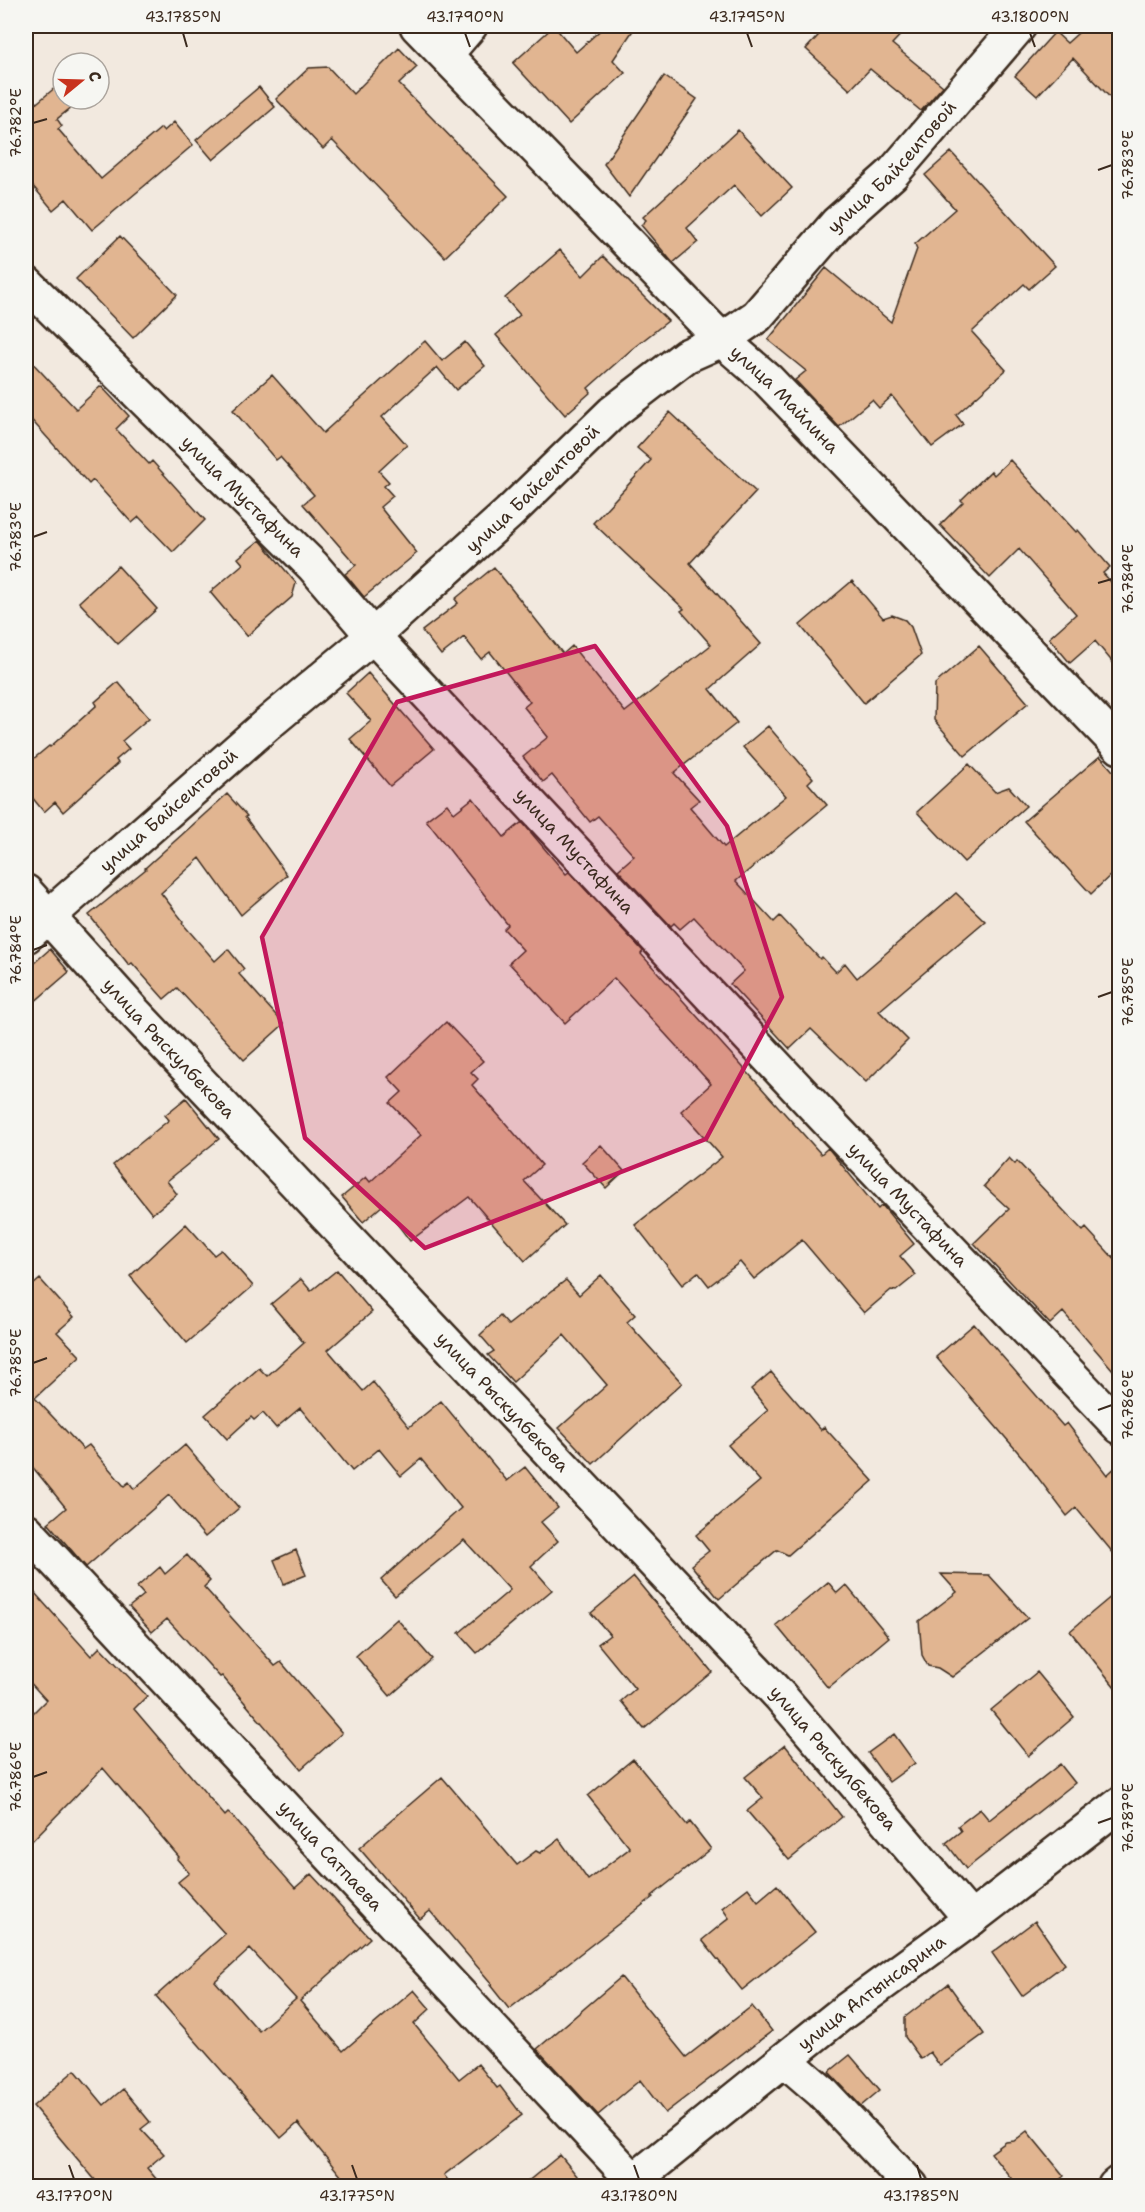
<svg xmlns="http://www.w3.org/2000/svg" width="1145" height="2212" viewBox="0 0 1145 2212" font-family="'Shantell Sans',sans-serif">
<rect width="100%" height="100%" fill="#f2e9df"/>
<filter id="ink" filterUnits="userSpaceOnUse"><feTurbulence type="fractalNoise" baseFrequency=".0167" numOctaves="2"/><feDisplacementMap in="SourceGraphic" scale="12" xChannelSelector="R" yChannelSelector="G"/><feConvolveMatrix kernelMatrix="1 2 1 2 8 2 1 2 1" color-interpolation-filters="sRGB"/></filter>
<g filter="url(#ink)">
<path fill="#e1b591" stroke="#3b2a1e" stroke-width="1.5" fill-rule="evenodd" d="M554,26L576,52L605,26H636L613,60L625,73L569,124L513,63Z
M827,26H909L892,44L943,86L921,111L870,69L850,90L806,49Z
M1086,26H1119V107L1073,58L1037,96L1015,76L1055,32L1067,43Z
M399,48L417,67L399,84L508,196L445,257L332,140L323,149L276,99L309,68L328,67L353,94Z
M664,76L697,99L629,197L604,164Z
M63,81V99H82L57,119L62,126L58,129L101,179L161,128L164,131L174,122L193,145L92,230L66,199L53,210L26,178V112Z
M259,87L275,107L213,160L196,140Z
M738,130L792,188L762,216L734,185L687,228L698,242L673,263L641,225L646,220L643,217Z
M951,152L1055,266L1029,289L1024,284L972,332L1006,370L956,415L963,424L932,447L892,396L879,408L872,400L839,427L795,380L806,371L768,340L826,268L891,322L917,249L915,244L955,209L925,175Z
M120,236L177,295L133,338L76,279Z
M560,250L583,276L603,256L668,321L632,349L588,388L591,392L565,415L496,335L520,315L505,298Z
M425,341L442,361L465,342L485,366L456,390L437,367L382,417L407,445L379,471L389,482L384,486L393,496L380,507L417,553L364,597L345,574L356,565L303,504L314,495L280,457L276,460L233,410L272,375L323,433Z
M26,356L76,409L101,386L129,416L116,429L149,464L152,461L205,520L173,552L139,517L132,523L93,480L89,484L26,414Z
M670,412L756,492L690,563L761,644L710,689L737,723L674,773L699,800L690,807L724,847L786,796L743,747L768,726L813,778L808,783L827,805L736,881L774,922L780,916L820,959L822,957L836,972L845,963L857,978L956,893L985,921L879,1011L908,1040L866,1082L811,1029L790,1049L730,984L744,971L694,917L680,929L674,923L671,926L618,870L634,856L598,816L590,822L552,775L543,782L523,757L548,737L524,707L530,702L490,652L481,659L464,637L441,655L422,631L458,603L455,599L494,567L563,654L572,646L625,712L711,645L681,611L684,609L593,523L651,460L637,448Z
M1010,460L1076,532L1078,530L1110,567L1103,573L1119,591V670L1095,641L1070,663L1049,638L1076,614L1019,549L990,578L940,525L963,502L961,500L991,471L994,475Z
M260,540L296,583L292,597L247,636L210,592L243,564L238,558Z
M118,566L157,609L118,644L79,602Z
M852,581L883,618L892,615L905,620L911,627L921,655L864,703L800,625Z
M979,646L1028,703L965,756L934,720L935,684Z
M368,673L434,749L390,786L350,739L371,721L346,693Z
M118,682L149,718L122,741L129,749L116,760L118,763L63,812L55,802L44,812L26,790V765L49,746L50,747L97,705L95,702Z
M1100,756L1119,778V867L1091,894L1024,821Z
M969,764L995,792L1009,787L1026,806L964,862L917,812Z
M227,794L247,816L245,817L287,875L241,915L200,858L161,893L183,921L182,923L215,961L228,949L244,969L239,974L284,1024L244,1060L177,988L164,999L132,963L129,965L89,915L146,869L145,868Z
M473,798L504,837L522,822L566,874L569,872L643,951L641,954L821,1154L828,1148L878,1209L882,1205L914,1244L900,1256L916,1275L896,1291L891,1290L864,1313L802,1240L754,1279L740,1262L709,1286L698,1272L682,1285L635,1225L722,1157L681,1111L711,1084L614,978L565,1023L509,963L523,950L504,929L508,925L426,820L447,804L454,813Z
M50,949L69,972L26,1009V970Z
M446,1022L483,1061L471,1072L478,1079L472,1085L542,1165L524,1181L565,1225L525,1261L469,1197L410,1241L383,1205L363,1222L342,1197L366,1177L370,1182L421,1135L390,1103L402,1092L388,1077Z
M186,1098L219,1139L167,1181L177,1194L152,1214L113,1165L169,1120L165,1115Z
M601,1145L624,1171L606,1188L582,1162Z
M1009,1158L1015,1164L1017,1161L1083,1231L1086,1228L1119,1264V1377L1063,1312L1050,1324L974,1243L1009,1209L984,1186Z
M186,1224L214,1255L221,1250L253,1286L187,1343L130,1276Z
M337,1270L372,1312L328,1350L363,1391L373,1382L409,1427L441,1401L507,1481L525,1467L558,1508L541,1522L558,1541L531,1566L552,1590L477,1653L459,1633L510,1590L464,1540L395,1596L381,1580L461,1508L421,1459L401,1476L379,1449L352,1471L300,1408L276,1428L263,1413L254,1420L251,1417L227,1439L205,1415L259,1368L267,1376L304,1343L271,1304L301,1279L311,1291Z
M601,1275L635,1315L627,1322L682,1383L593,1464L559,1428L607,1385L564,1335L513,1382L488,1355L494,1351L480,1335L500,1316L508,1325L566,1280L579,1295Z
M40,1279L74,1317L57,1332L80,1356L35,1398L83,1449L89,1445L124,1486L129,1482L134,1489L185,1445L239,1508L205,1537L169,1495L86,1567L48,1523L66,1508L26,1459V1291Z
M974,1324L1063,1426L1067,1423L1107,1475L1119,1464V1560L1076,1508L1067,1516L1023,1458L936,1357Z
M771,1372L821,1430L824,1427L873,1481L788,1555L777,1550L719,1599L691,1565L709,1551L696,1535L760,1481L728,1445L768,1410L751,1389Z
M296,1550L306,1575L284,1584L274,1560Z
M187,1555L210,1581L204,1587L275,1666L281,1662L342,1733L301,1769L222,1676L220,1677L167,1619L152,1632L129,1607L144,1595L137,1587L160,1567L165,1574Z
M941,1574L989,1575L1028,1618L952,1677L938,1668L928,1666L922,1655L919,1621L957,1592Z
M634,1577L712,1672L644,1729L621,1701L635,1689L598,1644L610,1635L591,1613Z
M828,1582L837,1593L846,1585L889,1637L828,1688L776,1625Z
M26,1583L91,1656L100,1647L147,1696L134,1709L225,1816L228,1813L233,1817L295,1888L311,1874L370,1938L300,2001L343,2051L414,1990L430,2009L414,2024L459,2079L478,2064L497,2088L500,2086L522,2115L444,2175L453,2187H350L298,2123L281,2138L156,1996L225,1934L178,1882L189,1873L177,1859L179,1857L103,1768L26,1847V1720L46,1700L26,1678ZM250,1949L296,1999L259,2031L215,1981Z
M1119,1590V1692L1070,1631Z
M397,1619L432,1659L390,1696L356,1656Z
M1037,1672L1074,1717L1028,1756L991,1710Z
M894,1734L915,1763L889,1782L868,1753Z
M785,1745L842,1817L789,1860L747,1811L763,1798L745,1777Z
M633,1759L687,1825L690,1822L711,1849L652,1896L653,1897L509,2009L490,1985L492,1984L430,1911L420,1919L359,1848L442,1777L517,1865L536,1851L540,1853L559,1839L588,1880L630,1848L588,1796Z
M1060,1764L1075,1783L966,1869L946,1843L961,1831L958,1826L980,1809L989,1820Z
M777,1885L815,1932L742,1990L702,1940L729,1918L722,1908L748,1888L758,1901Z
M1035,1921L1065,1964L1022,1996L992,1953Z
M621,1977L686,2057L752,2006L772,2031L665,2113L640,2080L598,2115L537,2049Z
M948,1984L984,2034L940,2066L930,2052L921,2059L905,2037V2017Z
M850,2055L880,2090L861,2106L829,2072Z
M75,2070L104,2105L123,2089L150,2122L141,2129L164,2154L147,2168L163,2187H101L33,2106Z
M1027,2131L1064,2176L1051,2187H1018L991,2153L1006,2142L1014,2141Z
M560,2155L586,2187H521Z"/>
<g fill="none" stroke-linecap="round" stroke-linejoin="round">
<defs>
<g id="minor">
<path id="s1" d="M417,26L722,340L767,379L1120,747"/>
<path d="M446,54L470,26"/>
<path id="s2" d="M26,283L313,566L373,636L824,1117L1120,1427"/>
<path id="s3" d="M26,892L134,1012L780,1696L971,1919"/>
<path id="s4" d="M26,936L265,726L373,636L509,513L613,412L686,356L722,340L757,316L837,223L892,174L1019,26"/>
<path id="s5" d="M26,1530L634,2181"/>
<path d="M785,2060L822,2092L911,2186"/>
<path d="M1115,2186L1120,2182"/>
</g>
<g id="tertiary">
<path id="s6" d="M627,2186L841,2014L971,1919L1120,1804"/>
</g>
</defs>
<use href="#minor" stroke="#3b2a1e" stroke-width="38"/>
<use href="#tertiary" stroke="#3b2a1e" stroke-width="38"/>
<use href="#minor" stroke="#f6f6f2" stroke-width="33"/>
<use href="#tertiary" stroke="#f6f6f2" stroke-width="33"/>
</g>
</g>
<path fill="#c2185b" fill-opacity="0.2" stroke="#c2185b" stroke-width="4.5" stroke-linejoin="round" d="M595,646L727,826L782,997L706,1139L425,1248L305,1138L262,937L397,702Z"/>
<path fill="none" stroke="#3b2a1e" stroke-width="2" d="M183,33L187,47M465,33L470,47M747,33L752,47M1030,33L1035,47M33,123L47,119M1098,170L1112,165M33,537L47,532M1098,583L1112,579M33,950L47,945M1098,997L1112,992M33,1363L47,1358M1098,1410L1112,1405M33,1777L47,1772M1098,1823L1112,1818M69,2165L74,2179M352,2165L357,2179M634,2165L639,2179M917,2165L921,2179"/>
<g text-anchor="middle" stroke-width="6" stroke-linejoin="round" paint-order="stroke">
<g font-size="18" fill="#3b2a1e" stroke="#f6f6f2">
<text dy="6" stroke="none"><textPath href="#s4" startOffset="1162">улица Байсеитовой</textPath></text>
<text dy="6" stroke="none"><textPath href="#s1" startOffset="524">улица Майлина</textPath></text>
<text dy="6" stroke="none"><textPath href="#s4" startOffset="676">улица Байсеитовой</textPath></text>
<text dy="6" stroke="none"><textPath href="#s2" startOffset="304">улица Мустафина</textPath></text>
<text dy="6" stroke="none"><textPath href="#s4" startOffset="190">улица Байсеитовой</textPath></text>
<text dy="6" stroke="none"><textPath href="#s2" startOffset="790">улица Мустафина</textPath></text>
<text dy="6" stroke="none"><textPath href="#s3" startOffset="212">улица Рыскулбекова</textPath></text>
<text dy="6" stroke="none"><textPath href="#s2" startOffset="1276">улица Мустафина</textPath></text>
<text dy="6" stroke="none"><textPath href="#s3" startOffset="698">улица Рыскулбекова</textPath></text>
<text dy="6" stroke="none"><textPath href="#s3" startOffset="1184">улица Рыскулбекова</textPath></text>
<text dy="6" stroke="none"><textPath href="#s5" startOffset="446">улица Сатпаева</textPath></text>
<text dy="6" stroke="none"><textPath href="#s6" startOffset="312">улица Алтынсарина</textPath></text>
</g>
</g>
<rect width="1145" height="2212" fill="none" stroke="#f6f6f2" stroke-width="66"/>
<g transform="translate(81 81) rotate(71)"><circle r="28" fill="#f6f6f2" stroke="#aba49d" stroke-width="1.5"/>
<path d="M0-4.5L10 22L0 15L-10 22Z" fill="#c8321e"/>
<text y="-9" font-size="16" font-weight="bold" text-anchor="middle" fill="#3b2a1e">С</text>
</g>
<rect x="33" y="33" width="1079" height="2146" fill="none" stroke="#3b2a1e" stroke-width="2"/>
<g font-size="15" text-anchor="middle" fill="#3b2a1e">
<text x="183" y="22">43.1785°N</text>
<text x="465" y="22">43.1790°N</text>
<text x="747" y="22">43.1795°N</text>
<text x="1030" y="22">43.1800°N</text>
<text transform="translate(16 123) rotate(-90)" y="5">76.782°E</text>
<text transform="translate(1128 165) rotate(-90)" y="5">76.783°E</text>
<text transform="translate(16 537) rotate(-90)" y="5">76.783°E</text>
<text transform="translate(1128 579) rotate(-90)" y="5">76.784°E</text>
<text transform="translate(16 950) rotate(-90)" y="5">76.784°E</text>
<text transform="translate(1128 992) rotate(-90)" y="5">76.785°E</text>
<text transform="translate(16 1363) rotate(-90)" y="5">76.785°E</text>
<text transform="translate(1128 1405) rotate(-90)" y="5">76.786°E</text>
<text transform="translate(16 1777) rotate(-90)" y="5">76.786°E</text>
<text transform="translate(1128 1818) rotate(-90)" y="5">76.787°E</text>
<text x="74" y="2201">43.1770°N</text>
<text x="357" y="2201">43.1775°N</text>
<text x="639" y="2201">43.1780°N</text>
<text x="921" y="2201">43.1785°N</text>
</g>
</svg>
